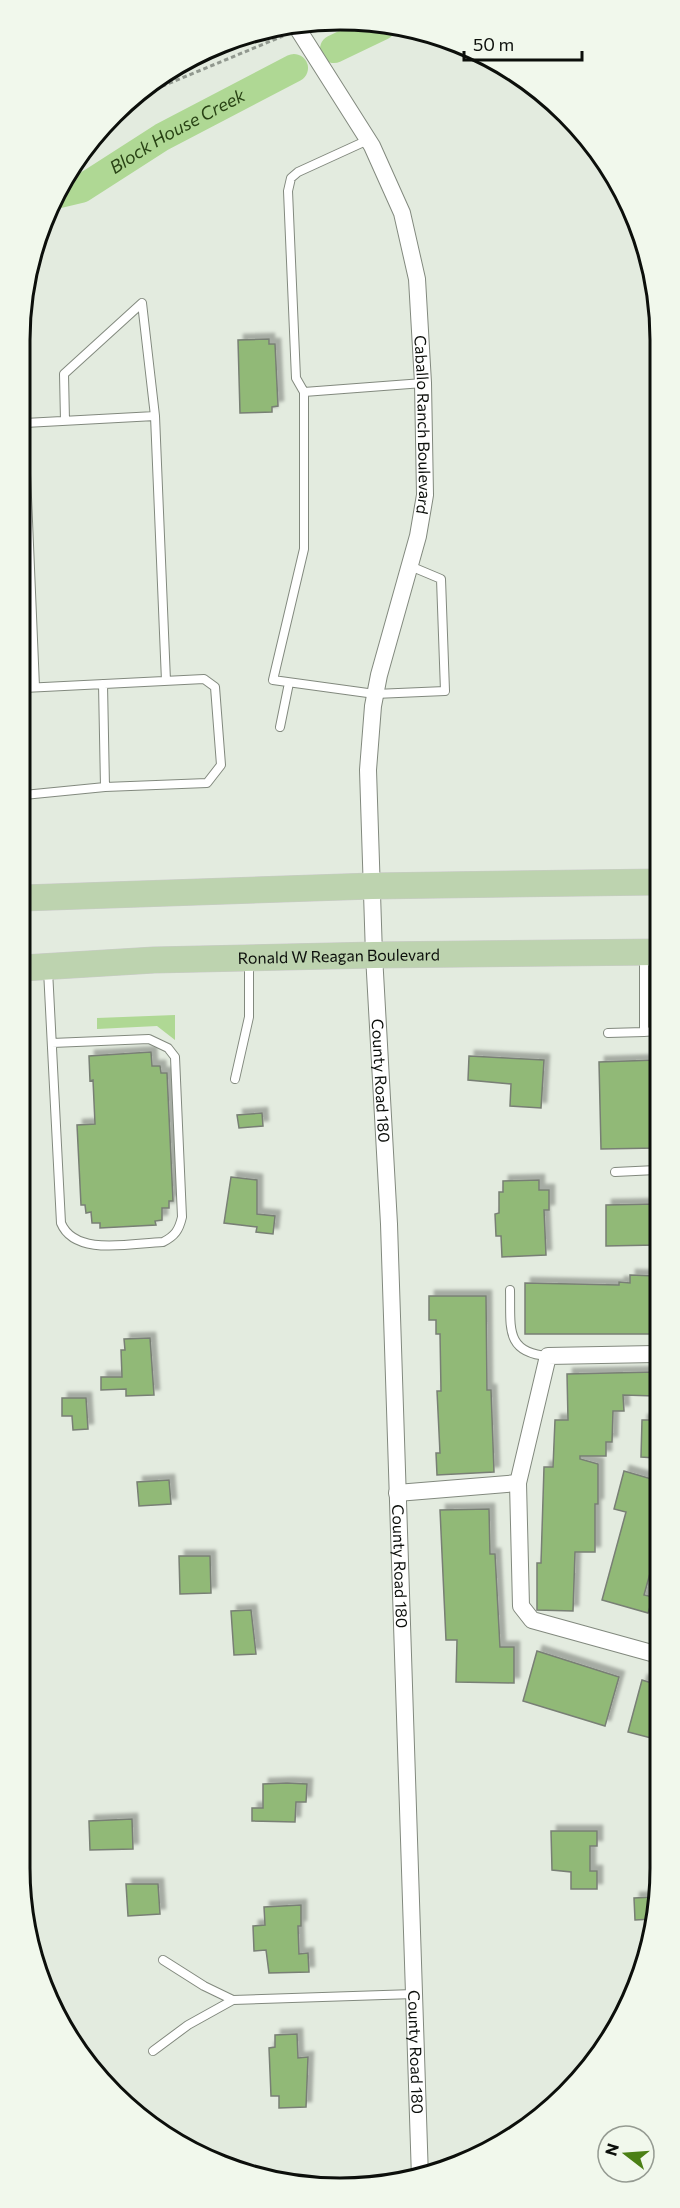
<svg xmlns="http://www.w3.org/2000/svg" width="680" height="2208" viewBox="0 0 680 2208" font-family="Commissioner,sans-serif">
<defs>
<filter id="shadow"><feDropShadow dx="5.5" dy="-5.5" stdDeviation="1.5" flood-color="#0004"/></filter>
</defs>
<rect width="100%" height="100%" fill="#e3ebdf"/>
<path fill="#afd894" d="M175,1015V1040L157,1026L97,1029V1018Z"/>
<g fill="none" stroke-linecap="round" stroke-linejoin="round">
<g stroke="#afd894" stroke-width="28">
<path d="M334,49L382,26"/>
<path id="s1" d="M60,194L81,189L162,137L294,68"/>
</g>
</g>
<path fill="#91b977" stroke="#787f74" stroke-width="1.5" filter="url(#shadow)" d="M269,339V344H275L278,406L272,407V412L240,413L238,340Z
M151,1052L152,1066H160L161,1073H167L173,1201H169V1208H162V1220L155,1221L156,1225L100,1228V1223H92L91,1212L86,1213L85,1205H81L77,1125L95,1124L93,1080L90,1081L89,1056Z
M469,1056L544,1060L541,1108L510,1106L511,1084L468,1080Z
M656,1060V1148L601,1149L599,1062Z
M262,1113L263,1126L239,1128L237,1115Z
M231,1177L257,1180V1214L275,1216L273,1234L256,1232L257,1227L224,1223Z
M539,1180V1190H549V1210H544L546,1255L502,1257L501,1236H496L495,1214L499,1213V1192H503V1181Z
M656,1204V1245L606,1246V1205Z
M630,1275L656,1276L655,1334H525V1283L619,1285V1282L630,1283Z
M429,1296H486L487,1390H491L494,1472L437,1475L436,1453H440L437,1391H441L440,1334H436V1320H429Z
M150,1338L154,1395L126,1396V1389L101,1390V1377H122L121,1350H125L124,1339Z
M655,1372V1396L623,1395L624,1411H613L612,1442H606V1456H580V1459L598,1464V1504H595V1552H575L573,1611L537,1610V1563H541L544,1467H553L555,1420H568L567,1374Z
M62,1398H86L88,1429L73,1430L72,1416H62Z
M642,1420H655V1458L641,1457Z
M624,1471L655,1480V1566H652L644,1595L653,1597L648,1613L602,1600L626,1512L614,1509Z
M169,1480L171,1504L139,1506L137,1482Z
M489,1509L490,1554H495L500,1647H514V1683L456,1682L457,1640H446L440,1510Z
M179,1556H210L211,1593L180,1594Z
M251,1610L256,1654L234,1655L231,1611Z
M537,1651L619,1677L605,1726L523,1701Z
M642,1680L655,1684V1739L628,1732Z
M287,1783L307,1784L306,1802H296L295,1822L252,1821V1808H263V1784Z
M132,1819L133,1849L90,1850L89,1821Z
M551,1831H597V1846H590V1871H597V1889H571V1872L552,1870Z
M126,1884H158L160,1914L128,1916Z
M654,1897V1919L635,1920L634,1898Z
M301,1905V1926H298L299,1954L308,1953L309,1972L269,1973L266,1950L254,1951L253,1926L265,1925L264,1907Z
M297,2034L298,2058L308,2057L306,2107L279,2108V2096H271L269,2048L275,2047V2035Z"/>
<g fill="none" stroke-linecap="round" stroke-linejoin="round">
<defs>
<path id="lane" d="M368,140L298,172L291,178L288,191L296,378L304,392L423,383
M304,392V549L273,680L375,694L445,691L441,579L410,566
M65,421L64,374L142,303L155,416
M25,423L155,416L166,681
M25,450L35,687
M103,684L105,787
M280,727L289,683
M24,795L105,787L207,783L221,765L215,687L204,679L24,688
M644,954V1032L656,1031
M48,970L61,1223C75,1257 132,1243 163,1242C175,1236 179,1230 182,1217L175,1057L168,1048L149,1039L52,1043
M608,1033L644,1032
M235,1079L249,1017V962
M615,1172L656,1170
M510,1290C511,1326 504,1353 548,1356
M163,1960L204,1986L233,2000
M153,2051L188,2025L233,2000L414,1994"/>
<g id="street">
<path id="s2" d="M296,26L372,146L402,213L417,279L423,383L425,495L418,536L379,675L373,706L368,770L374,955L389,1224L420,2178"/>
<path d="M397,1493L518,1483"/>
<path d="M655,1654L532,1620L521,1606L518,1483L548,1356L655,1354"/>
</g>
<g id="primary">
<path d="M23,898L372,886L656,882"/>
<path id="s3" d="M23,968L154,960L374,955L656,952"/>
</g>
</defs>
<use href="#lane" stroke="#82897e" stroke-width="10"/>
<use href="#street" stroke="#82897e" stroke-width="18"/>
<use href="#primary" stroke="#cacac9" stroke-width="27"/>
<path stroke="#91988f" stroke-width="3" stroke-dasharray="4.5 3" stroke-linecap="butt" d="M141,95L283,36"/>
<use href="#lane" stroke="#fff" stroke-width="8"/>
<use href="#street" stroke="#fff" stroke-width="16"/>
<use href="#primary" stroke="#bdd3af" stroke-width="26"/>
</g>
<g text-anchor="middle" stroke-width="6" stroke-linejoin="round" paint-order="stroke">
<g font-size="16" fill="#0c0f0b" stroke="#f1f8ec">
<text dy="6" stroke="none"><textPath href="#s2" startOffset="429">Caballo Ranch Boulevard</textPath></text>
<text dy="6" stroke="none"><textPath href="#s3" startOffset="316">Ronald W Reagan Boulevard</textPath></text>
<text dy="6" stroke="none"><textPath href="#s2" startOffset="1092">County Road 180</textPath></text>
<text dy="6" stroke="none"><textPath href="#s2" startOffset="1578">County Road 180</textPath></text>
<text dy="6" stroke="none"><textPath href="#s2" startOffset="2064">County Road 180</textPath></text>
</g>
<g font-size="18" font-style="italic" fill="#294315" stroke="#f1f8ec">
<text dy="6" stroke="none"><textPath href="#s1" startOffset="134">Block House Creek</textPath></text>
</g>
</g>
<path d="M0 0H680V2208H0ZM340 30H340A310 310 0 0 1 650 340V1868A310 310 0 0 1 340 2178H340A310 310 0 0 1 30 1868V340A310 310 0 0 1 340 30Z" fill="#f1f8ec" fill-rule="evenodd"/>
<path fill="none" stroke="#0c0f0b" stroke-width="3" d="M340 30H340A310 310 0 0 1 650 340V1868A310 310 0 0 1 340 2178H340A310 310 0 0 1 30 1868V340A310 310 0 0 1 340 30Z"/>
<g transform="translate(626 2154) rotate(287)"><circle r="28" fill="#f1f8ec" stroke="#959b92" stroke-width="1.5"/>
<path d="M0-4.5L10 22L0 15L-10 22Z" fill="#4b8015"/>
<text y="-9" font-size="16" font-weight="bold" text-anchor="middle" fill="#0c0f0b">N</text>
</g>
<path d="M464 51v9h118v-9" fill="none" stroke="#0c0f0b" stroke-width="3"/>
<text x="473" y="51" font-size="18" fill="#0c0f0b" stroke="#f1f8ec" stroke-width="4.5" paint-order="stroke">50 m</text>
</svg>
